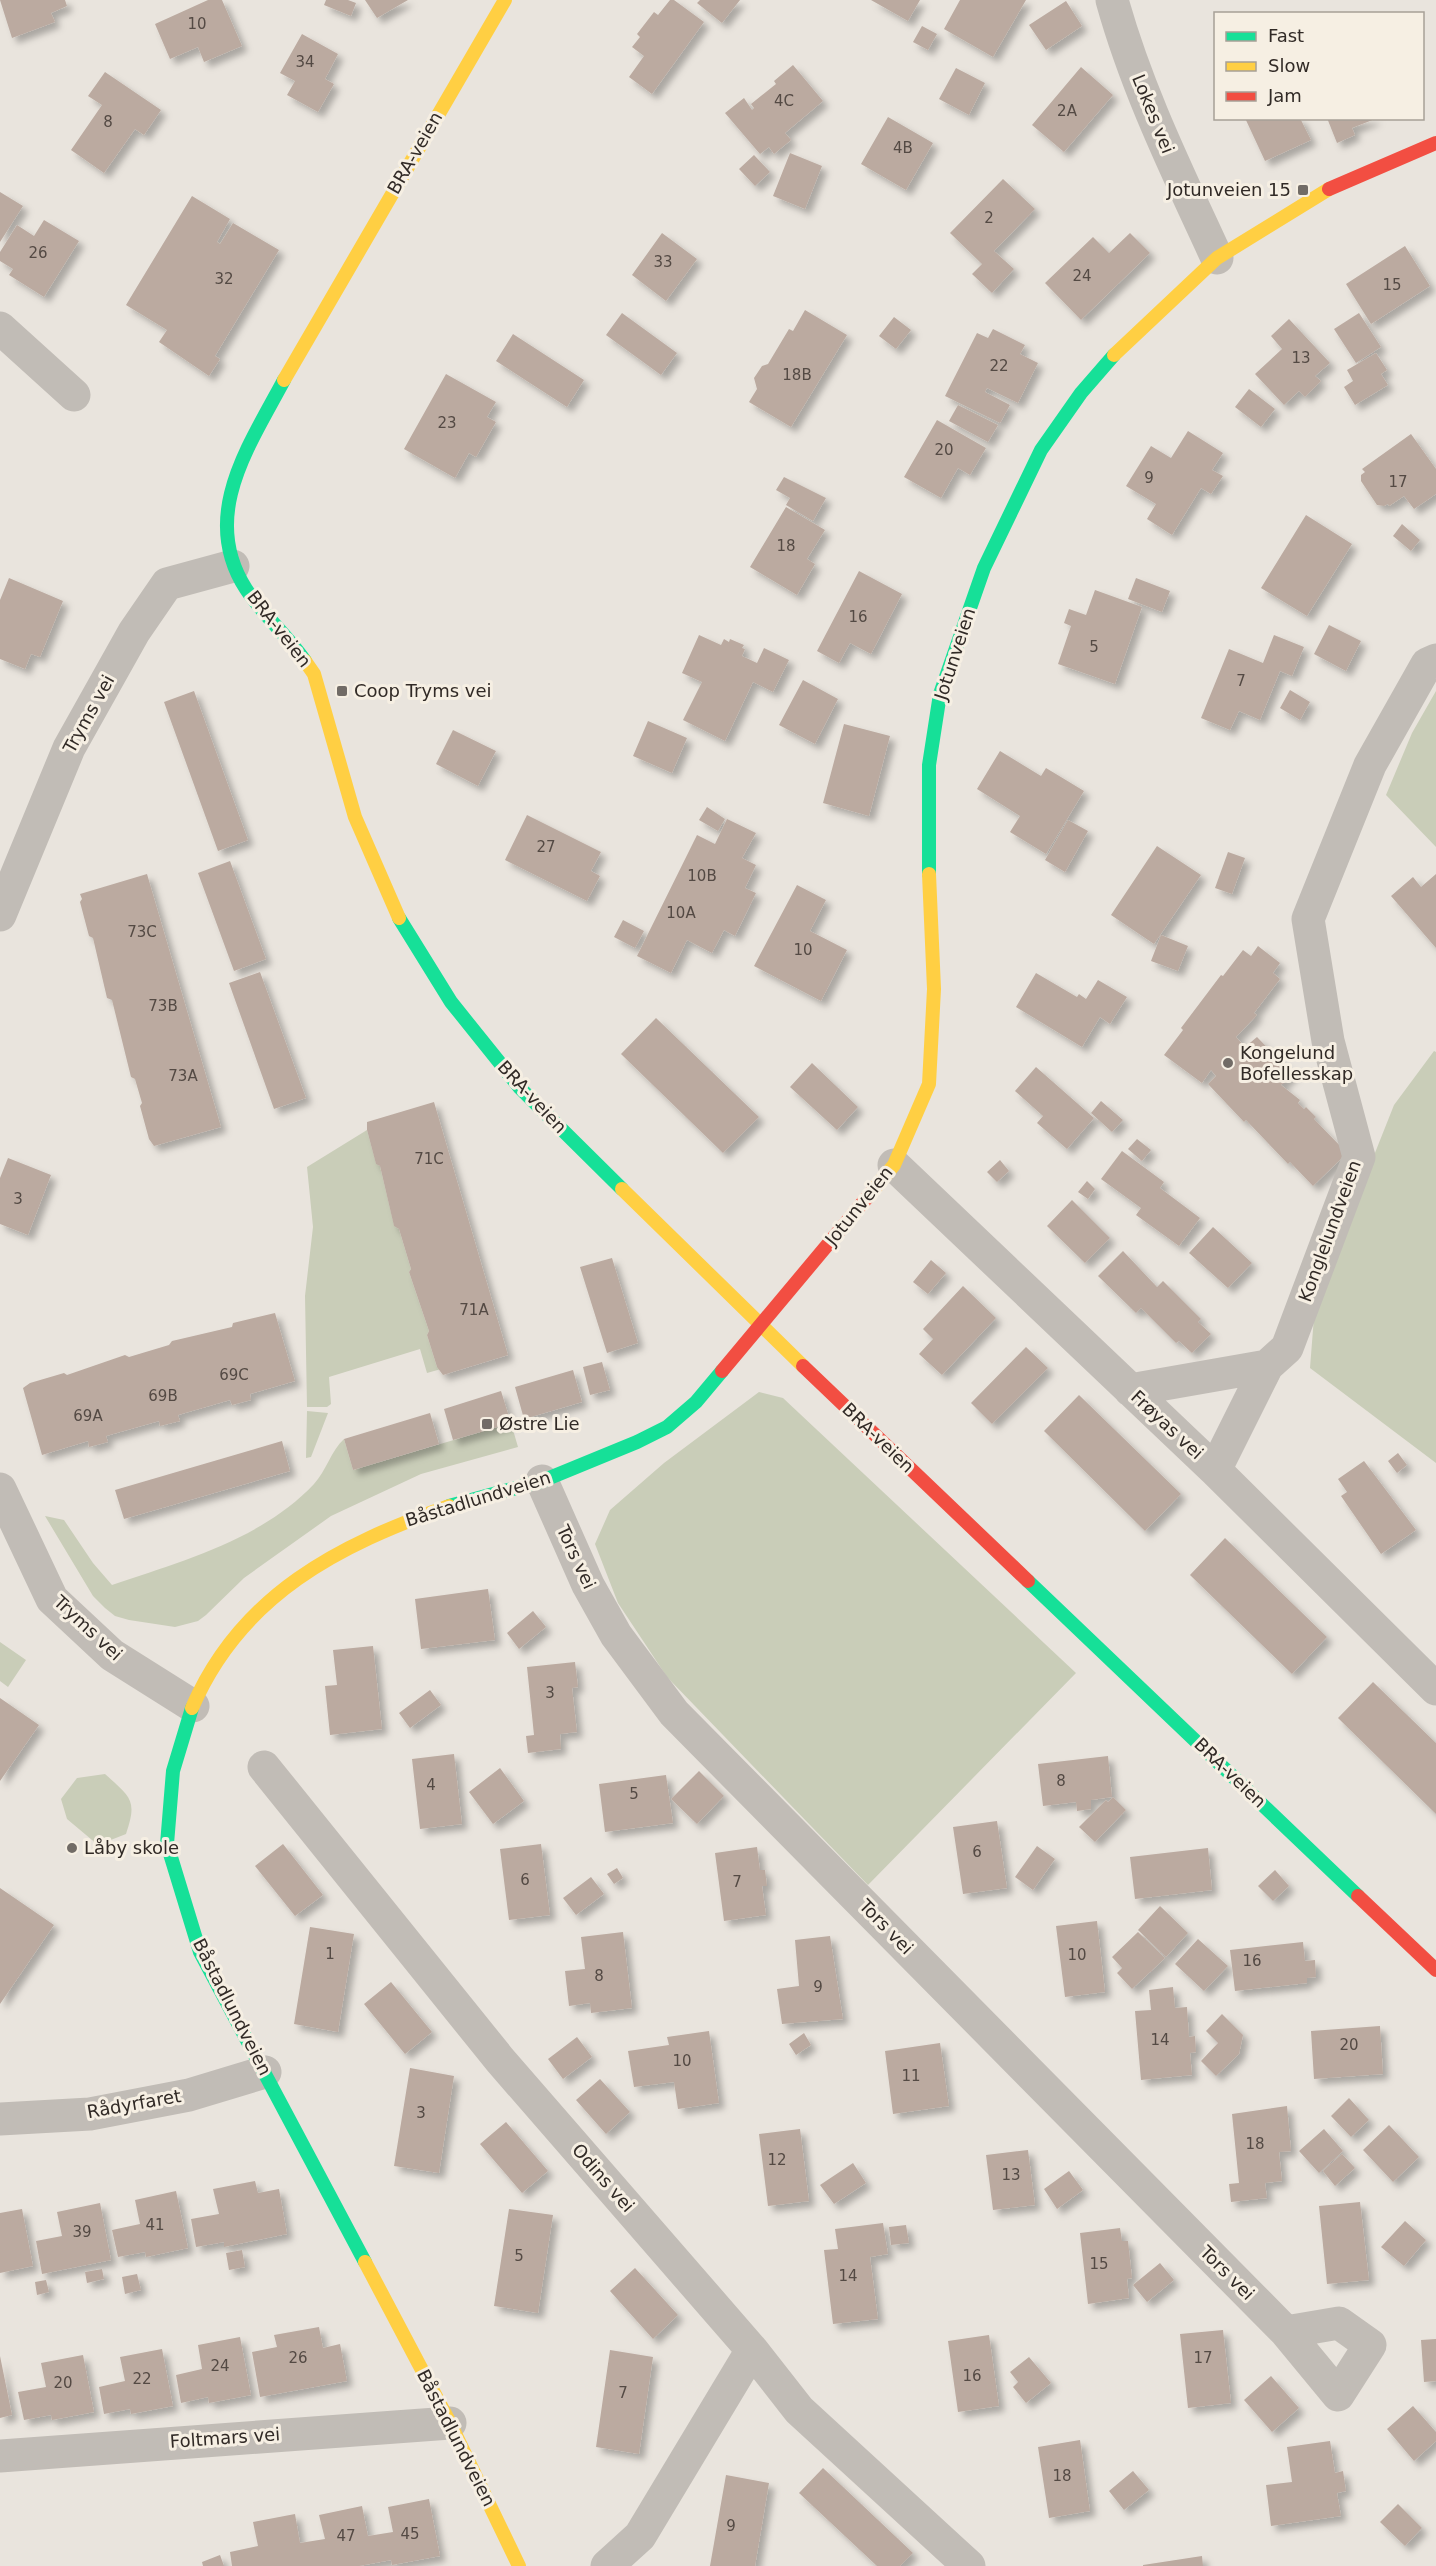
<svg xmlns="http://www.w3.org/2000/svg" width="1436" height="2566" viewBox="0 0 1436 2566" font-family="'DejaVu Sans',sans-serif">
<defs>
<filter id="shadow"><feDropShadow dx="5.5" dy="5.5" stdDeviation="3" flood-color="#0004"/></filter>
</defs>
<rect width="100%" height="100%" fill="#e9e4dd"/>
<path fill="#c9cdb8" d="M1436,691V847L1386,795L1412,733Z
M1434,1051L1436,1052V1463L1310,1368L1315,1304L1394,1105Z
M367,1130L376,1163L380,1166L394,1225L399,1229L411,1269L409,1272L429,1331L427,1335L437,1367L441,1369L427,1373L420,1349L329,1377L331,1404L327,1407H307L305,1296L313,1227L307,1167Z
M759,1392L783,1398L1076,1673L868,1885L667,1677L618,1603L595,1544L610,1510L664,1463Z
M307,1411L328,1413L311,1457L306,1458Z
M511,1423L518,1447L421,1474L331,1516L244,1578L206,1615L198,1621L175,1627L129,1620L115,1616L105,1608L93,1596L45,1516L64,1520L93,1563L112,1585C182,1561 261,1540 314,1484C326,1471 331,1451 344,1439L353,1470Z
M0,1642L26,1660L8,1687L0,1681Z
M105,1774C130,1797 138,1799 126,1834L98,1845L67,1819L61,1799L77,1778Z"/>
<path fill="#bbaaa0" filter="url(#shadow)" d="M0,0H65L67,6L51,13L55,22L12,38Z
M208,0H222L242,46L204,62L198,47L170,59L155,24Z
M326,0H348L356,3L351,16L324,5Z
M365,0H408L377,18Z
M670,0H674L704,22L652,94L629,77L644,56L632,47L640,37L637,34L654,12L658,15Z
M700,0H740L722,23L697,3Z
M871,0H920L908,21Z
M960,0H1026L993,57L944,29Z
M1066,1L1082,26L1046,50L1029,25Z
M922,26L937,34L928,50L913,42Z
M302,34L338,54L325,79L334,84L318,112L287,95L295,81L280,73Z
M793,65L823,101L785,133L791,140L774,154L769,147L760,154L725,113L744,98L752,110L754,108L751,104L776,84L774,81Z
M1081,67L1113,95L1064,152L1032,125Z
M956,68L985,83L969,115L939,99Z
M105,72L161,110L144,135L135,129L104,173L71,150L102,105L88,96Z
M888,117L933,143L906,190L861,164Z
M1245,118H1300L1311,140L1265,161Z
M1327,118H1375V119L1352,128L1355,135L1337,143Z
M790,153L822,166L805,209L773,196Z
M754,155L770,172L755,186L739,169Z
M1003,179L1035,209L994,251L1014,269L992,293L972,274L982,264L950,233Z
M0,192L23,206L0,242Z
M192,196L230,219L217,242L220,244L233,223L279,250L215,356L220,359L209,376L159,342L167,330L126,305Z
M44,220L79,241L44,297L9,275L13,269L0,261V252L17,225L34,236Z
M662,233L697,259L666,301L632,275Z
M1130,233L1150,253L1081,320L1045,283L1093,237L1109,253Z
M1405,246L1430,286L1371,324L1346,284Z
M805,310L847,335L791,427L749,402L757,389L754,378L762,366L768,364L789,329L793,331Z
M622,313L677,353L661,375L606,335Z
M1359,313L1381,347L1356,363L1334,329Z
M894,317L911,330L896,349L879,336Z
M1289,319L1330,363L1315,376L1321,381L1305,397L1299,391L1284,405L1255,374L1282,349L1271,336Z
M993,329L1025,345L1020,354L1038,363L1018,403L987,388L985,392L1010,405L1000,423L945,396L977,333L988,338Z
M513,334L584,380L567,407L496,361Z
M1376,353L1387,370L1381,374L1388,385L1355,405L1344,387L1353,381L1347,370Z
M446,374L496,402L487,417L496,422L476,457L469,453L455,478L404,449Z
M1249,389L1275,409L1261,427L1235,407Z
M958,405L998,425L988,442L949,421Z
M937,420L986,448L970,475L958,468L941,498L904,477Z
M1188,431L1223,453L1212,470L1223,476L1211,494L1201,488L1172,535L1147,519L1156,504L1126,486L1151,446L1171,458Z
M1411,434L1436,469V494L1414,509L1404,496L1389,506L1388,504L1384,506L1377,505L1361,481V475L1365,472L1362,469Z
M784,477L826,498L813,521L786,505L790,498L776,490Z
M786,507L825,530L807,559L815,564L797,595L750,567Z
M1306,515L1352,544L1307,616L1261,588Z
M1402,524L1420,540L1411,551L1393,536Z
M859,571L902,594L871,654L850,643L839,663L817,651Z
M9,578L63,601L40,657L31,654L25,669L0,659V600Z
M1136,578L1170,591L1162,612L1128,599Z
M1095,590L1142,607L1115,684L1058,664L1071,626L1064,623L1069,609L1086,615Z
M1329,625L1361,641L1346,671L1314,654Z
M699,635L721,645L724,639L729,642L730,639L744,645L742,648L745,649L742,656L757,663L764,648L789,660L773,692L753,682L725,741L683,720L702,682L682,673Z
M1274,635L1304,647L1292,676L1280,671L1260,720L1239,711L1230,730L1201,718L1229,649L1263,663Z
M803,680L838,699L815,744L779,725Z
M1290,690L1310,702L1300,720L1280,708Z
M194,691L248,840L218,851L164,702Z
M648,721L687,738L672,773L633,756Z
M844,724L890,736L869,816L823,803Z
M453,730L496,751L478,786L436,764Z
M1000,751L1041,776L1046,768L1084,791L1046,854L1010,832L1020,816L977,789Z
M707,807L725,819L718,831L699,820Z
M527,815L601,852L591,871L600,876L587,901L505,860Z
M727,819L756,833L742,858L756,865L745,888L756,893L735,936L724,930L712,953L687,940L671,973L637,956L697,835L715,844Z
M1068,820L1088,831L1065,872L1045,860Z
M1157,846L1201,875L1154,944L1111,915Z
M1228,852L1245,858L1232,894L1215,888Z
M230,861L266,959L234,971L198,873Z
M147,874L221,1127L154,1146L149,1139L140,1106L142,1103L135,1079L131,1077L112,1000L107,998L93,938L89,936L80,902L82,899L80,894Z
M1436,874V948L1391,896L1413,877L1421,887Z
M797,885L826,900L810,931L847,950L821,1001L754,966Z
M623,920L644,931L635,948L614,937Z
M1161,935L1188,946L1178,971L1151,961Z
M1258,946L1280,963L1273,973L1280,979L1254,1013L1257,1015L1236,1037L1245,1047L1257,1037L1293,1074L1281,1085L1300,1100L1298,1103L1304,1109L1306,1107L1316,1117L1314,1119L1347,1153L1313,1186L1290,1162L1288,1164L1246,1120L1244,1122L1208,1084L1216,1076L1211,1070L1202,1083L1164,1055L1183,1030L1181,1028L1221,975L1223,976L1243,950L1251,956Z
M260,972L306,1098L274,1109L229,983Z
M1036,973L1077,997L1079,994L1086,999L1098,980L1127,997L1110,1024L1100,1017L1082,1047L1016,1007Z
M656,1018L759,1117L723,1153L621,1054Z
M812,1063L858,1107L837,1130L790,1087Z
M1036,1067L1094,1118L1067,1149L1037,1123L1043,1116L1015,1091Z
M1101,1101L1123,1120L1112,1132L1091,1113Z
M434,1102L508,1355L443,1375L437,1367L427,1335L429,1331L409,1272L411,1269L399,1229L394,1226L380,1166L376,1164L367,1130V1122Z
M1137,1139L1151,1150L1142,1161L1128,1149Z
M1122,1151L1164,1182L1160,1188L1200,1218L1179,1246L1136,1215L1141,1208L1101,1179Z
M8,1158L51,1175L28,1235L0,1224V1178Z
M1000,1160L1009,1171L997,1182L987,1172Z
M1087,1181L1095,1189L1088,1199L1078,1192Z
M1072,1200L1110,1238L1085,1263L1047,1226Z
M1213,1227L1252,1263L1228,1288L1189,1253Z
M1123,1251L1157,1287L1163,1281L1201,1319L1198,1322L1211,1334L1192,1353L1179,1341L1176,1343L1141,1308L1136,1313L1098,1276Z
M612,1258L638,1343L607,1353L580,1267Z
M931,1260L946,1273L928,1294L913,1282Z
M963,1286L996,1318L942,1375L919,1354L933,1339L923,1329Z
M275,1313L295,1381L250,1394L251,1400L232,1405L230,1400L178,1415L180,1421L160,1426L159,1421L106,1436L108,1442L89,1447L88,1441L42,1455L23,1388L30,1383L64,1373L67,1375L125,1355L129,1357L169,1345L172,1341L232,1327L233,1323Z
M1026,1347L1048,1368L992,1424L971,1403Z
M602,1362L610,1390L590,1395L583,1367Z
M573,1370L582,1402L524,1419L515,1387Z
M501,1391L511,1423L453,1440L444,1409Z
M1079,1395L1181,1494L1145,1531L1044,1431Z
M430,1413L439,1444L353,1470L344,1439Z
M282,1441L290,1471L124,1519L115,1490Z
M1398,1453L1407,1465L1397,1473L1388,1461Z
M1364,1461L1416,1530L1381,1554L1341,1496L1347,1492L1338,1479Z
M1225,1538L1327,1637L1292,1674L1190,1575Z
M488,1589L495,1640L421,1649L415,1599Z
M533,1611L546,1627L519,1649L507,1633Z
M373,1646L382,1729L330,1735L325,1686L337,1685L333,1650Z
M575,1662L578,1687L572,1688L577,1732L560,1734L561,1749L528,1753L526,1736L534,1735L527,1667Z
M1373,1682L1436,1743V1814L1338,1718Z
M430,1690L441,1705L410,1728L399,1713Z
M0,1698L39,1725L0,1781Z
M454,1754L462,1824L420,1829L412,1759Z
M1108,1756L1112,1797L1091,1800V1809L1077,1811L1076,1802L1043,1806L1038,1764Z
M500,1768L524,1801L493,1824L469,1792Z
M699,1771L724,1796L697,1824L671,1799Z
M666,1775L673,1823L605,1832L599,1784Z
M1113,1797L1126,1810L1095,1842L1079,1827L1106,1800L1108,1802Z
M997,1821L1007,1888L963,1894L953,1827Z
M283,1844L323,1895L295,1916L255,1866Z
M541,1844L550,1915L509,1920L500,1849Z
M1037,1846L1055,1859L1033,1890L1015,1877Z
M757,1847L760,1870H765L767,1886H762L766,1915L724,1921L715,1853Z
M1208,1848L1212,1890L1135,1899L1130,1857Z
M617,1868L623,1878L614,1884L607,1874Z
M1275,1870L1289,1886L1273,1901L1258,1886Z
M591,1877L604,1894L576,1915L563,1898Z
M0,1888L54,1925L0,2004Z
M1160,1906L1188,1933L1166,1957L1138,1930Z
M1097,1921L1105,1992L1065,1997L1056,1926Z
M310,1927L354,1934L338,2032L294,2024Z
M623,1932L632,2008L591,2013L590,2003L569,2006L565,1971L585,1969L581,1937Z
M1138,1932L1165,1958L1132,1989L1117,1973L1122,1968L1112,1957Z
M830,1936L843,2019L782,2024L777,1989L799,1986L795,1940Z
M1198,1939L1228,1966L1204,1991L1175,1964Z
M1303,1942L1305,1961L1315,1960L1316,1977L1307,1978V1983L1235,1991L1230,1950Z
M391,1982L432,2032L405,2054L364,2004Z
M1173,1987L1175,2008L1187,2007L1189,2037L1195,2036L1196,2052L1190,2053L1192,2075L1141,2080L1135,2011L1151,2010L1149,1990Z
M1222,2014L1243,2035L1239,2054L1216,2076L1201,2061L1218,2043L1206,2031Z
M1380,2026L1383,2074L1314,2079L1311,2031Z
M709,2031L719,2103L678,2109L674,2082L634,2087L628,2051L669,2045L667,2037Z
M804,2033L811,2045L796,2055L789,2044Z
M577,2037L592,2057L563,2079L548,2059Z
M940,2043L949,2106L893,2114L885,2051Z
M410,2068L454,2076L439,2173L394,2166Z
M600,2079L630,2112L606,2134L576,2100Z
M1349,2098L1369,2120L1351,2137L1331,2116Z
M1287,2106L1291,2151L1279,2152L1282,2181L1265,2183L1267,2198L1231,2202L1229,2184L1239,2183L1232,2114Z
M506,2122L548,2171L522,2193L480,2144Z
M1389,2125L1419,2157L1393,2182L1363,2150Z
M800,2129L809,2201L768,2206L759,2134Z
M1324,2129L1343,2151L1319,2173L1299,2151Z
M1028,2150L1035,2205L993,2210L986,2155Z
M1342,2154L1355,2168L1335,2186L1323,2171Z
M853,2163L866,2183L834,2204L820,2185Z
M1069,2171L1083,2190L1057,2209L1044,2189Z
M255,2181L258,2193L279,2189L287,2234L224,2247V2242L196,2247L191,2219L219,2214L213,2189Z
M176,2191L188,2248L146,2257L145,2252L118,2257L112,2230L140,2224L135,2200Z
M1360,2202L1369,2280L1327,2284L1319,2206Z
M100,2203L111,2260L42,2274L36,2241L62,2236L57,2212Z
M22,2209L33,2266L0,2273V2213Z
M509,2209L553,2215L538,2313L494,2306Z
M1405,2221L1426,2240L1404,2266L1381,2247Z
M883,2223L888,2254L870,2257L878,2319L833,2324L824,2250L838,2249L835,2229Z
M906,2225L909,2243L891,2245L889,2227Z
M1120,2228L1122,2241H1128L1132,2278L1127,2279L1129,2298L1088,2304L1080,2233Z
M242,2250L245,2267L229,2270L226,2253Z
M1160,2263L1174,2280L1147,2302L1133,2285Z
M635,2268L678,2315L653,2339L610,2291Z
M102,2269L104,2279L87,2283L85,2272Z
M137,2274L141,2290L125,2294L122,2277Z
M46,2280L49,2292L37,2295L35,2282Z
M319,2327L323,2348L340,2344L347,2381L260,2397L252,2352L277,2347L274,2335Z
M1223,2330L1231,2403L1188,2408L1180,2334Z
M989,2335L999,2406L958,2412L948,2341Z
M240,2337L251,2395L209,2403L208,2397L181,2403L176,2375L202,2369L198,2345Z
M1436,2339V2381L1424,2382L1421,2340Z
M162,2349L173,2406L131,2414L130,2409L104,2414L99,2387L125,2381L120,2357Z
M610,2350L653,2357L639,2454L596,2447Z
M83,2355L94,2412L52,2420L51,2415L24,2420L18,2392L46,2387L41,2363Z
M0,2356L12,2415L0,2418Z
M1029,2357L1051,2383L1026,2403L1013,2387L1018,2382L1010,2372Z
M1271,2376L1299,2408L1272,2432L1244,2400Z
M1413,2406L1436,2432V2441L1414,2461L1387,2429Z
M1080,2440L1090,2511L1049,2518L1038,2447Z
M1330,2441L1335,2473L1343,2471L1346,2491L1337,2493L1341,2516L1271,2526L1266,2485L1292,2482L1287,2447Z
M823,2468L913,2553L900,2566H877L799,2493Z
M1133,2471L1149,2490L1124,2510L1109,2491Z
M726,2475L769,2483L755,2566H710Z
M429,2499L440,2556L392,2565L391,2560L359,2566H232L230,2552L258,2546L253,2522L295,2514L300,2543L325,2539L319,2515L362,2506L368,2536L393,2532L388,2507Z
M1398,2504L1422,2528L1405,2546L1380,2522Z
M220,2555L224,2566H203L202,2562Z
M1202,2556L1203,2566H1143V2565Z"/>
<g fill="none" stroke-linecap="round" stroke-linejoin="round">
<path stroke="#c1bcb6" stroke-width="33" d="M1112,0C1137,90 1178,173 1217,258
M0,328L74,395
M0,915L69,748L134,632L167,584L233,566
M894,1165L1215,1470L1436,1689
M1130,1390L1267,1366L1287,1348L1359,1157L1328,1041L1308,919L1370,765L1427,664L1436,660
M1215,1470L1267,1366
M542,1481L588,1585L616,1635L674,1713L1286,2332
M0,1489L52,1599L112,1655L193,1706
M264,1767L500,2060L752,2350L799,2410L969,2566
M0,2119L90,2114L189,2095L265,2072
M1339,2323L1370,2345L1338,2395L1286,2332Z
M0,2456L450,2423
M607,2566L640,2536L752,2350"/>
<path stroke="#16e098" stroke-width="14" d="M284,380C249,446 199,516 246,589C263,615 287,635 305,661
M929,874V765L940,694L984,568L1041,450L1081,393L1114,355
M399,918L451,1002L520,1088L622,1189
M449,1506L542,1481L637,1442L667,1427L696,1402L722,1371
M1028,1581L1358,1896
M192,1708L173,1771L167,1844L200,1952L365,2262"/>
<path stroke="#ffcf43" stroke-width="14" d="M1114,355L1217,258L1329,189
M284,380L505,0
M305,661L314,674L355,817L399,918
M875,1188L894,1165L929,1084L934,989L929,874
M622,1189L803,1366
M192,1708C241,1594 339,1545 449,1506
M365,2262L450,2423L519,2566"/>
<path stroke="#f24e42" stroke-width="14" d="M1329,189L1436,143
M803,1366L1028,1581
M722,1371L875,1188
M1358,1896L1436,1970"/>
</g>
<g fill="#716b66" stroke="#f6efe3" stroke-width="2">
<rect x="1297" y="184" width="12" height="12" rx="3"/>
<rect x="336" y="685" width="12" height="12" rx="3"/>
<circle cx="1228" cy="1063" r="6"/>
<rect x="481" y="1418" width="12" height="12" rx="3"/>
<circle cx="72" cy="1848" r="6"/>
</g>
<g text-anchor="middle" stroke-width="6" stroke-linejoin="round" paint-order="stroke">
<g font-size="15" fill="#544a44">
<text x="197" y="29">10</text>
<text x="305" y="67">34</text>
<text x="784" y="106">4C</text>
<text x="1067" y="116">2A</text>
<text x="108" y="127">8</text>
<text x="903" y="153">4B</text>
<text x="989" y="223">2</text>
<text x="38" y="258">26</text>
<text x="663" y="267">33</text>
<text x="1082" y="281">24</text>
<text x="224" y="284">32</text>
<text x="1392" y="290">15</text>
<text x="1301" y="363">13</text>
<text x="999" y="371">22</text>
<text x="797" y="380">18B</text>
<text x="447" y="428">23</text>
<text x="944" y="455">20</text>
<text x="1149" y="483">9</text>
<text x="1398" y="487">17</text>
<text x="786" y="551">18</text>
<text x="858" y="622">16</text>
<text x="1094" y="652">5</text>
<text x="1241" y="686">7</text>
<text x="546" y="852">27</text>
<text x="702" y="881">10B</text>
<text x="681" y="918">10A</text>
<text x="142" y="937">73C</text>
<text x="803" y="955">10</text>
<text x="163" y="1011">73B</text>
<text x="183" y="1081">73A</text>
<text x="429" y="1164">71C</text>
<text x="18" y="1204">3</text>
<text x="474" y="1315">71A</text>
<text x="234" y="1380">69C</text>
<text x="163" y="1401">69B</text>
<text x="88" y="1421">69A</text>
<text x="550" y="1698">3</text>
<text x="1061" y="1786">8</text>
<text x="431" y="1790">4</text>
<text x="634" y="1799">5</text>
<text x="977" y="1857">6</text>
<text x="525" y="1885">6</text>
<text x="737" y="1887">7</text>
<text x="330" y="1959">1</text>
<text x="1077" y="1960">10</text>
<text x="1252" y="1966">16</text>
<text x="599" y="1981">8</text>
<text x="818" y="1992">9</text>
<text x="1160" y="2045">14</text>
<text x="1349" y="2050">20</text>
<text x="682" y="2066">10</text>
<text x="911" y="2081">11</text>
<text x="421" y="2118">3</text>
<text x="1255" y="2149">18</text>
<text x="777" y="2165">12</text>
<text x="1011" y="2180">13</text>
<text x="155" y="2230">41</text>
<text x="82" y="2237">39</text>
<text x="519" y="2261">5</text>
<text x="1099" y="2269">15</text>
<text x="848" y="2281">14</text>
<text x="298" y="2363">26</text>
<text x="1203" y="2363">17</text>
<text x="220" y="2371">24</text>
<text x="972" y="2381">16</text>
<text x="142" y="2384">22</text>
<text x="63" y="2388">20</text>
<text x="623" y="2398">7</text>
<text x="1062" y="2481">18</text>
<text x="731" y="2531">9</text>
<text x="410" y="2539">45</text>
<text x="346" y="2541">47</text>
</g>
<g font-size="18" fill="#312a26" stroke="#f6efe3">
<text transform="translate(1153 114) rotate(68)" y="6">Lokes vei</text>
<text transform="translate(415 153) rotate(-60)" y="6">BRA-veien</text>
<text transform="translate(279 629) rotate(52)" y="6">BRA-veien</text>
<text transform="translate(955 654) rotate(-72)" y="6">Jotunveien</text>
<text transform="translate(89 714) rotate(-61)" y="6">Tryms vei</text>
<text transform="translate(532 1097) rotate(47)" y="6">BRA-veien</text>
<text transform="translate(859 1206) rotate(-51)" y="6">Jotunveien</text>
<text transform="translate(1330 1231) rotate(-70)" y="6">Konglelundveien</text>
<text transform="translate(1167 1425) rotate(43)" y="6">Frøyas vei</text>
<text transform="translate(878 1438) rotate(44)" y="6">BRA-veien</text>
<text transform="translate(478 1499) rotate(-17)" y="6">Båstadlundveien</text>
<text transform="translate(576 1557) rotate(65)" y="6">Tors vei</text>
<text transform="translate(88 1628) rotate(43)" y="6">Tryms vei</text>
<text transform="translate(1230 1773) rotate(44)" y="6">BRA-veien</text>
<text transform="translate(886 1927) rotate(46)" y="6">Tors vei</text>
<text transform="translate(232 2007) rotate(63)" y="6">Båstadlundveien</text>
<text transform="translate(134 2104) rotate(-10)" y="6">Rådyrfaret</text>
<text transform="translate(603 2178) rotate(49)" y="6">Odins vei</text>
<text transform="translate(1227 2273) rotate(45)" y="6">Tors vei</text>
<text transform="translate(225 2438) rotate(-4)" y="6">Foltmars vei</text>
<text transform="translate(456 2438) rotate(63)" y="6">Båstadlundveien</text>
</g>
<g font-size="18" fill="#312a26" stroke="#f6efe3" text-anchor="start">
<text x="1291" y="196" text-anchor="end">Jotunveien 15</text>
<text x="354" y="697">Coop Tryms vei</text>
<text x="1240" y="1059">Kongelund<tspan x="1240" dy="21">Bofellesskap</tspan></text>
<text x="499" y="1430">Østre Lie</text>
<text x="84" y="1854">Låby skole</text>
</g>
</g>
<rect x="1214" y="12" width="210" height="108" fill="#f6efe3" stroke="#a7a097" stroke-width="1.5"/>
<rect x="1226" y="32" width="30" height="9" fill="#16e098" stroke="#a7a097" stroke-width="1.5"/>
<text x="1268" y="42" font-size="18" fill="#312a26">Fast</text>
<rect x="1226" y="62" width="30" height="9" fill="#ffcf43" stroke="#a7a097" stroke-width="1.5"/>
<text x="1268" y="72" font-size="18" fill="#312a26">Slow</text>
<rect x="1226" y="92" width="30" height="9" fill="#f24e42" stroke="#a7a097" stroke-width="1.5"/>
<text x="1268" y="102" font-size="18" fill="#312a26">Jam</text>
</svg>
